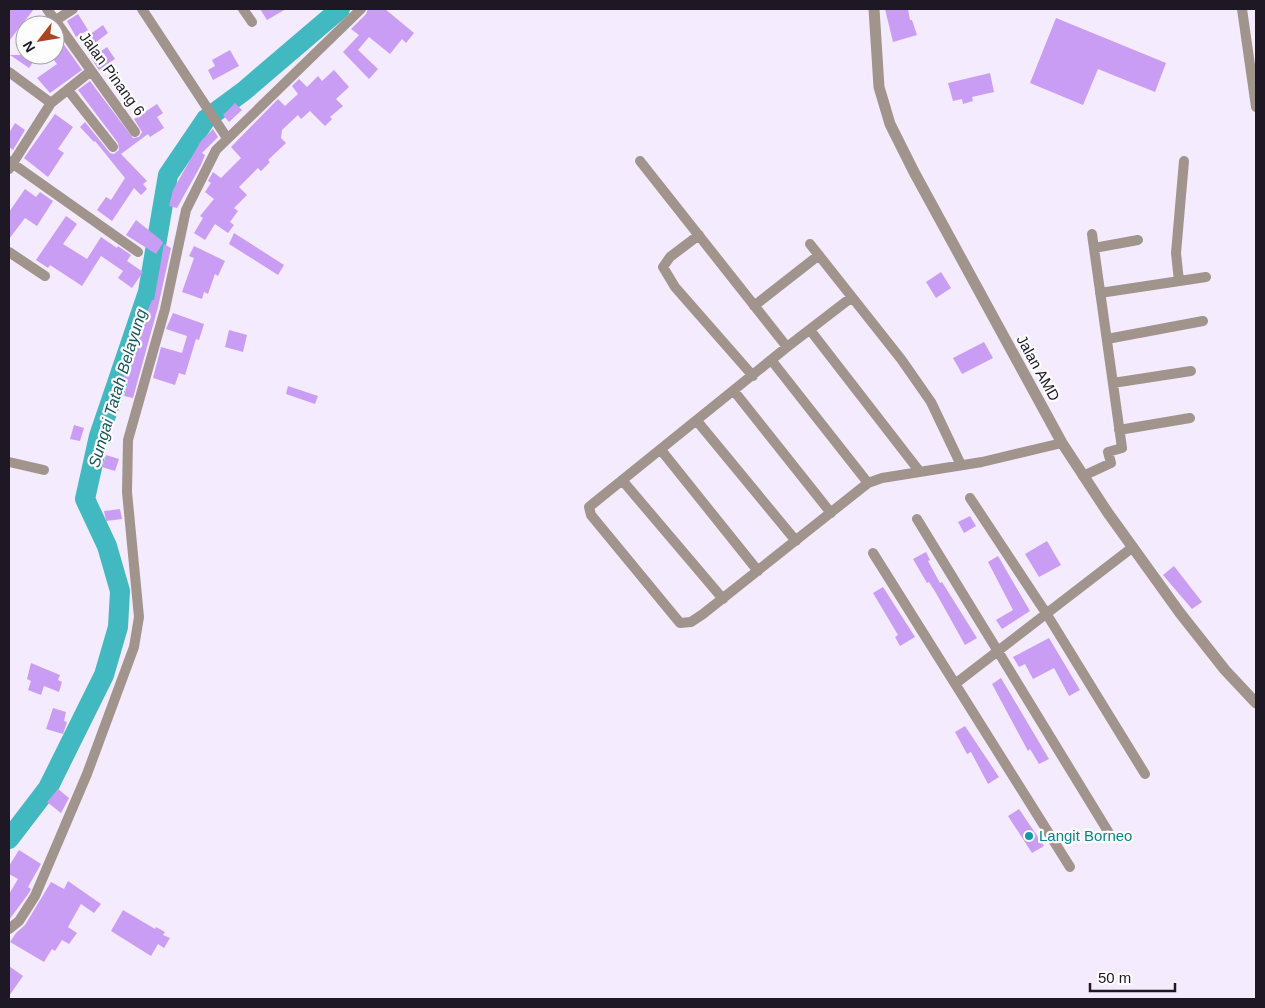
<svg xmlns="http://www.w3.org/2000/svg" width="1265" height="1008" viewBox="0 0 1265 1008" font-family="Helvetica,sans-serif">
<rect width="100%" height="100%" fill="#f4ebfe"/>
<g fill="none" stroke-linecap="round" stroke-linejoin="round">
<path stroke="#42b8c0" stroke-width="20" d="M9,839L48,788L104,675L118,627L120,591L107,546L85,499L99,436L148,292L168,175L206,119L244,91L340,9"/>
</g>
<path fill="#c99df4" d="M9,9H34L9,41Z
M260,9H286L267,20Z
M368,9H385L414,33L406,43L402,39L390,54L369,37L358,50L378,69L369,79L343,52L359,35L351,29L366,14Z
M885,9H908L910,20H912L917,35L893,42Z
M78,14L88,30L76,37L67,21Z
M1056,18L1166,63L1155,92L1098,69L1083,105L1030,83Z
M103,25L108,33L95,43L89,35Z
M55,32L82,70L50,93L37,78L57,64L50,55H55Z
M107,47L115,59L99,70L91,58Z
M230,50L239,66L213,80L208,70L215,66L212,60Z
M10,55H38L29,68Z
M334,70L349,87L336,99L343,106L330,117L332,119L325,126L310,111L301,119L298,115L282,130L281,138L286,143L268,160L270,162L261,171L258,168L239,187L247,195L234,208L238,211L230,222L234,225L228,233L215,224L205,240L194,233L203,218L200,216L214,199L205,192L211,183L208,181L213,172L221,178L241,158L231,147L278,99L285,106L298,94L292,86L299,79L307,87L318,76L322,81Z
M990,73L994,92L972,97L973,101L963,104L962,99L953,101L948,83Z
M90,81L133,138L139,137L142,132L134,119L157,104L163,113L157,117L164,128L150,137L148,134L121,154L147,181L143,184L147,189L141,195L134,188L112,221L97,210L106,197L111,200L125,178L95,141L94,142L80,127L85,122L110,153L114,154L119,150L118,143L78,90Z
M235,103L242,110L229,122L223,115Z
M55,114L73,127L58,149L64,153L48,177L24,158Z
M15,123L25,130L13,150L9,147V133Z
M213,129L218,137L202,153L205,155L201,165L177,208L169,206L173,190L201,141Z
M25,189L36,197L40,192L53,201L37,226L25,218L9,239V212Z
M66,216L77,224L63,244L87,259L101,237L117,248L118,246L131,255L127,261L143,272L132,288L118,278L123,271L101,256L82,286L50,265L48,268L36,260Z
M136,220L161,240L163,243L156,254L126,235Z
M234,233L284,265L278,275L229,244Z
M164,244L171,248L158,307L133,398L124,396L128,382L123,379L132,342L138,329L140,330L152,300H154Z
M194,246L225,261L218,276L215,274L208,294L204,292L202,299L182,292L194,258L189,256Z
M941,272L951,288L936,298L926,282Z
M173,313L204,324L199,340L196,339L185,375L179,373L175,385L153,378L161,347L182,353L187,336L166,329Z
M229,330L247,335L243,352L225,347Z
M984,342L993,358L962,374L953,358Z
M288,386L318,396L315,404L286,394Z
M74,425L84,428L80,441L70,439Z
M106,455L119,459L115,471L102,467Z
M120,509L122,519L106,521L104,511Z
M970,516L976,526L964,533L958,522Z
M1047,541L1061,565L1039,577L1025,554Z
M926,552L930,560L928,561L940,583L942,582L977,638L965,645L936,593L929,582L927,583L913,559Z
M998,556L1030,611L1002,629L996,620L1013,610L988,562Z
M1174,566L1202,602L1192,609L1163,575Z
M883,587L915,637L900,646L895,637L898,635L873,593Z
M1049,638L1080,690L1069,696L1054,668L1033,679L1025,664L1019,667L1013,657Z
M31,663L60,675L58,680L62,682L59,692L44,686L41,695L28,690L31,681L27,679Z
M1001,678L1049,759L1039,764L1030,749L1028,751L992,684Z
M53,708L66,712L64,721L67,722L63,734L46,729Z
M965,726L999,777L988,784L971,752L967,754L955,732Z
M58,789L69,798L61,813L47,802Z
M1019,809L1044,846L1032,853L1008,816Z
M19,850L41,864L28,887L31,889L29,893L9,920V894L18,879L9,874V866Z
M68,881L101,904L94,913L81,904L68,927L77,933L69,944L62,940L55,951L52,949L44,962L10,942L16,933L25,925L51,882L64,889Z
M123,910L155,929L156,927L165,932L163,935L170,938L164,948L158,944L151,956L111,931Z
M9,966L23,976L9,996Z"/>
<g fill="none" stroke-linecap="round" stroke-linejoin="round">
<path stroke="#a1948c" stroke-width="10" d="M47,9L135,132
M142,9L227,138
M243,9L252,22
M1242,9L1256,107
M56,20L73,9
M9,72L51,103
M68,90L113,147
M9,161L138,252
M640,161L787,347
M9,169L51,103L91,71
M699,235L670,257L663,267L675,287L753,376
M810,244L901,359L931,402L961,465
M1094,248L1138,240
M9,252L45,276
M1179,281L1176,253L1184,161
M1100,293L1206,277
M852,297L787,347L589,507L591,515L680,623L691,622L703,614L868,483L882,478L982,462L1062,443
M754,306L819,255
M810,330L920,472
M1107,339L1203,321
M772,361L868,483
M1113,383L1191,371
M734,391L831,513
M697,421L796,541
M1119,430L1190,418
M661,450L758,571
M9,462L44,470
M1083,476L1111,463L1108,452L1122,448L1092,234
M622,480L723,599
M970,498L1046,613L1145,774
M917,519L1109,833
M873,553L1070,867
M955,684L1133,547
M9,929L19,921L35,896L87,774L134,647L139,617L127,492L128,440L165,309L186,210L216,150L361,9"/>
<path stroke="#a1948c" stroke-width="11" d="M874,9L879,87L890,124L914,172L1062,443L1108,513L1180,613L1225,670L1256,703"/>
</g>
<circle fill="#0f9aa8" stroke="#fdfdfd" stroke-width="2" cx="1029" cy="836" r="5"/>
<g text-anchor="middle" stroke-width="4.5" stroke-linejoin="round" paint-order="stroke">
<g font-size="15" fill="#1d1823" stroke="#fdfdfd">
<text transform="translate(112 74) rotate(54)" y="5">Jalan Pinang 6</text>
<text transform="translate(1038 368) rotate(61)" y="5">Jalan AMD</text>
</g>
<g font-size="15" fill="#0d838f" stroke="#fdfdfd" text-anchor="start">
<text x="1039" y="841">Langit Borneo</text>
</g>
<g font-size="16" font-style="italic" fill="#13565a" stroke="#fdfdfd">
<text transform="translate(117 388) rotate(-73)" y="6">Sungai Tatah Belayung</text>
</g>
</g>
<rect width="1265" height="1008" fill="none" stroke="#1d1823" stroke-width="20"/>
<g transform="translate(40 40) rotate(239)"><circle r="24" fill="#fdfdfd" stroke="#a3a1a6"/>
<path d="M0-4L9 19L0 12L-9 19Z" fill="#ac4422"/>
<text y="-8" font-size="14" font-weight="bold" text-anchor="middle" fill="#1d1823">N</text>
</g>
<path d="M1090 983v8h85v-8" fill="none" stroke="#1d1823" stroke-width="2.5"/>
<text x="1098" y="983" font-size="15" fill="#1d1823" stroke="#fdfdfd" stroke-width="4" paint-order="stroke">50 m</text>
</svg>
